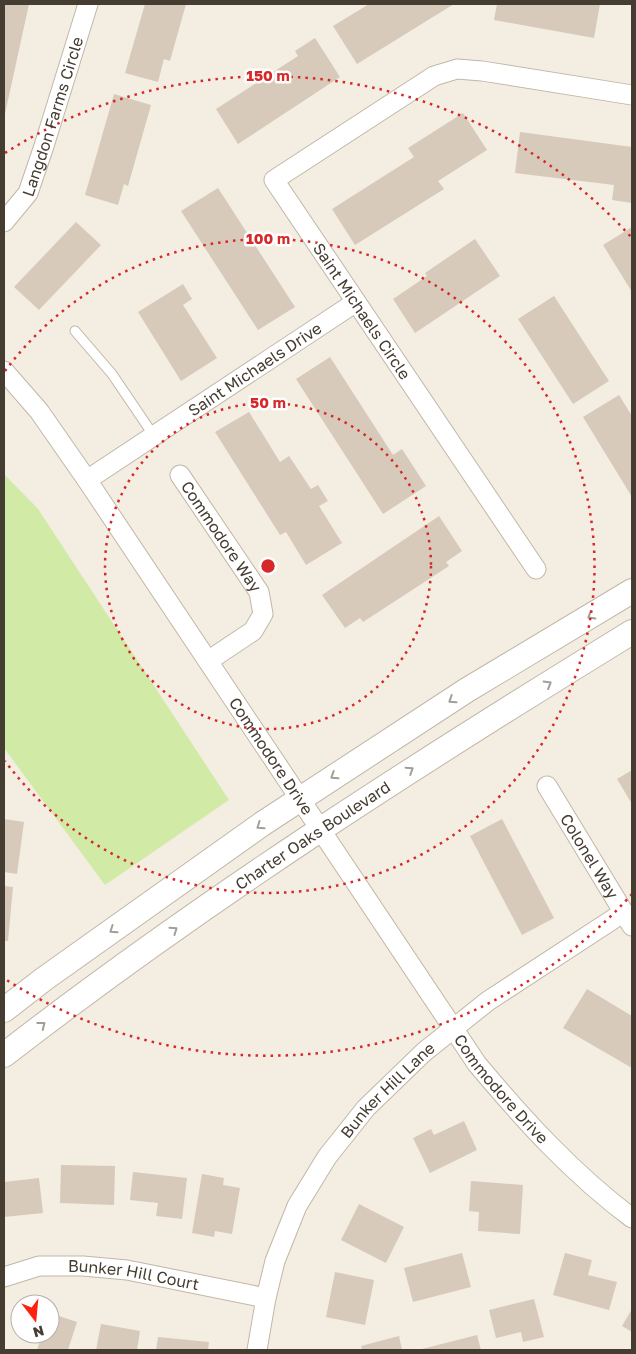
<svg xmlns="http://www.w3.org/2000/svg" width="636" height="1354" viewBox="0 0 636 1354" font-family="'Golos Text',sans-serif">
<rect width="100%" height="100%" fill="#f3ede2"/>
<path fill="#d1eba7" d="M4,474L38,509L229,800L105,885L4,748Z"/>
<path fill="#d8caba" d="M4,4H29L5,114H4Z
M145,4H186L170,61L164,59L158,82L125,73Z
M369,4H454L357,64L333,26Z
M497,4H600L594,38L494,20Z
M315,38L340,77L238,144L216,109L298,56L295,51Z
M114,94L151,105L128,186L124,184L118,205L85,195Z
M463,113L487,150L438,181L444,189L355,245L332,209L414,157L408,148Z
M520,132L632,147V203L612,200L614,185L515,173Z
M218,188L295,307L258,330L181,211Z
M76,222L101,245L39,310L14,287Z
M632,227V292L603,245Z
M475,239L500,276L415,333L393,299L427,276L425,273Z
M183,284L192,299L183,305L217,358L181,381L138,312Z
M554,296L609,381L573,404L518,319Z
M330,357L393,455L402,449L426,486L383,514L296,379Z
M619,395L632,416V497L583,417Z
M249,412L280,462L289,456L311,489L318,485L328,501L319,506L342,543L306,565L286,532L280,535L215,432Z
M439,516L462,551L446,562L449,566L363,622L360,618L345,628L322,595Z
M632,770V804L617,779Z
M4,819L24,822L17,874L4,872Z
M502,819L554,918L522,935L470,836Z
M4,886L13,887L8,941H4Z
M587,989L632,1016V1068L563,1028Z
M464,1121L477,1150L430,1173L413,1138L431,1129L434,1135Z
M61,1165L115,1166L114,1205L60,1203Z
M133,1172L187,1178L182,1219L156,1216L158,1203L130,1200Z
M202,1174L224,1178L223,1185L240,1188L232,1234L215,1231L214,1237L192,1233Z
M39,1178L43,1213L4,1217V1182Z
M471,1181L523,1185L520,1234L478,1231L479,1212L469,1211Z
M359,1204L404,1227L386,1263L341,1240Z
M462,1253L471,1287L413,1302L404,1268Z
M565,1253L592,1260L588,1275L617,1282L609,1310L553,1295Z
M335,1272L374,1280L365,1325L326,1317Z
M534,1299L544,1337L523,1342L521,1332L496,1338L489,1310Z
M632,1309V1332L622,1326Z
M50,1313L77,1322L68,1350H37L42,1334H50Z
M101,1324L140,1331L137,1350H96Z
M477,1335L481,1350H418Z
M399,1336L402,1350H362L361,1346Z
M158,1337L209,1342L208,1350H156Z"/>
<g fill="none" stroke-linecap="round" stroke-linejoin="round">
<defs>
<path id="service" d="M75,331L112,374L154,436"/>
<g id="minor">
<path id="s1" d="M4,222L28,193L44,146L88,4"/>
<path id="s2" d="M4,371L39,411L87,480L477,1064C524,1120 573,1174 632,1218"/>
<path id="s3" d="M180,475L259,592L263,614L253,631L208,661"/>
<path id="s4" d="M87,480L356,302"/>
<path d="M536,569L274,180L434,76L457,69L482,71L632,95"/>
<path id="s5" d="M547,786L632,926"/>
<path id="s6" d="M4,1277L39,1266H83L127,1270L266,1298"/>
<path id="s7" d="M257,1350L266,1298L275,1261L297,1206L327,1157L366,1108L424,1052L488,1001L624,912"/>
</g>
<g id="tertiary">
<path d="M4,1010L44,979L262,824L467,690L632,591"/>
<path id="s8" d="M4,1055C204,900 417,764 632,632"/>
</g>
</defs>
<use href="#service" stroke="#c2b7a7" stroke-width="11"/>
<use href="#minor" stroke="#c2b7a7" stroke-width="21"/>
<use href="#tertiary" stroke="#c2b7a7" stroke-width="26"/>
<use href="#service" stroke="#fff" stroke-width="9"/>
<use href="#minor" stroke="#fff" stroke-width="19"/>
<use href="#tertiary" stroke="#fff" stroke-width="24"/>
</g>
<defs><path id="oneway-chevron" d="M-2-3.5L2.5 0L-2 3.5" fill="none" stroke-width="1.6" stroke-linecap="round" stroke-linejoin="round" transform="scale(1.25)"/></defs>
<g stroke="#a29e98">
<use href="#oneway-chevron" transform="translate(591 616) rotate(149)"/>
<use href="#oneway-chevron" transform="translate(548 684) rotate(-31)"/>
<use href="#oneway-chevron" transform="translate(452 700) rotate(147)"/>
<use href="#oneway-chevron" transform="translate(410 770) rotate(-33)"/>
<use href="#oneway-chevron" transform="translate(334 776) rotate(147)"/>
<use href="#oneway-chevron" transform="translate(260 826) rotate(145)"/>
<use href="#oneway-chevron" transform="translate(113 930) rotate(145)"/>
<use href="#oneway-chevron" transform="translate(174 930) rotate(-35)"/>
<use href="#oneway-chevron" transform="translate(42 1025) rotate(-38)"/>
</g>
<g fill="none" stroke="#d62828" stroke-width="2.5" stroke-dasharray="2.5 5">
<circle cx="268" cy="566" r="163"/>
<path d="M5 371A327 327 0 1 1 5 761"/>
<path d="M632 894A490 490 0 0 1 5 979M5 153A490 490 0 0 1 632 238"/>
</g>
<g text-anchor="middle" stroke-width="5" stroke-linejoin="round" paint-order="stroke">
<g font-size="16" fill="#453c32" stroke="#fff">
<text dy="6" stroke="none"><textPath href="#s1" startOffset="118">Langdon Farms Circle</textPath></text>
<text transform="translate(362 311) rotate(56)" y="6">Saint Michaels Circle</text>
<text dy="6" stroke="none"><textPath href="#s4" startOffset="201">Saint Michaels Drive</textPath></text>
<text dy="6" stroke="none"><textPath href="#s3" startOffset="74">Commodore Way</textPath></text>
<text dy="6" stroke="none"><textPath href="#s2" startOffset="469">Commodore Drive</textPath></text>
<text dy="6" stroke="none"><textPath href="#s8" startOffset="379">Charter Oaks Boulevard</textPath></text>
<text dy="6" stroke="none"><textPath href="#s5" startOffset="82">Colonel Way</textPath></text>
<text dy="6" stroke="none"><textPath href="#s2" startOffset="874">Commodore Drive</textPath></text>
<text dy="6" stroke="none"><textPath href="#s7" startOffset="298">Bunker Hill Lane</textPath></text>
<text dy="6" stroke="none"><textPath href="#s6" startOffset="132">Bunker Hill Court</textPath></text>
</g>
</g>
<circle cx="268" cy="566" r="8" fill="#d62828" stroke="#fff" stroke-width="2.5"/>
<g font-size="15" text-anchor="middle" font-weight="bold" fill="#d62828" stroke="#fff" stroke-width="5" stroke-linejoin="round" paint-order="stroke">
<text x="268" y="81">150 m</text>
<text x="268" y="244">100 m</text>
<text x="268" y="408">50 m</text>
</g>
<rect width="636" height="1354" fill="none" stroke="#453c32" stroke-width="10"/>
<g transform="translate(35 1319) rotate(164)"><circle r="24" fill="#ffffff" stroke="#b5b1ad"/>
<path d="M0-4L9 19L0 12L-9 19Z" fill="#ff210d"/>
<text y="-8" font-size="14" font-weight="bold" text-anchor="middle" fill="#453c32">N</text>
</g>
</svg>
